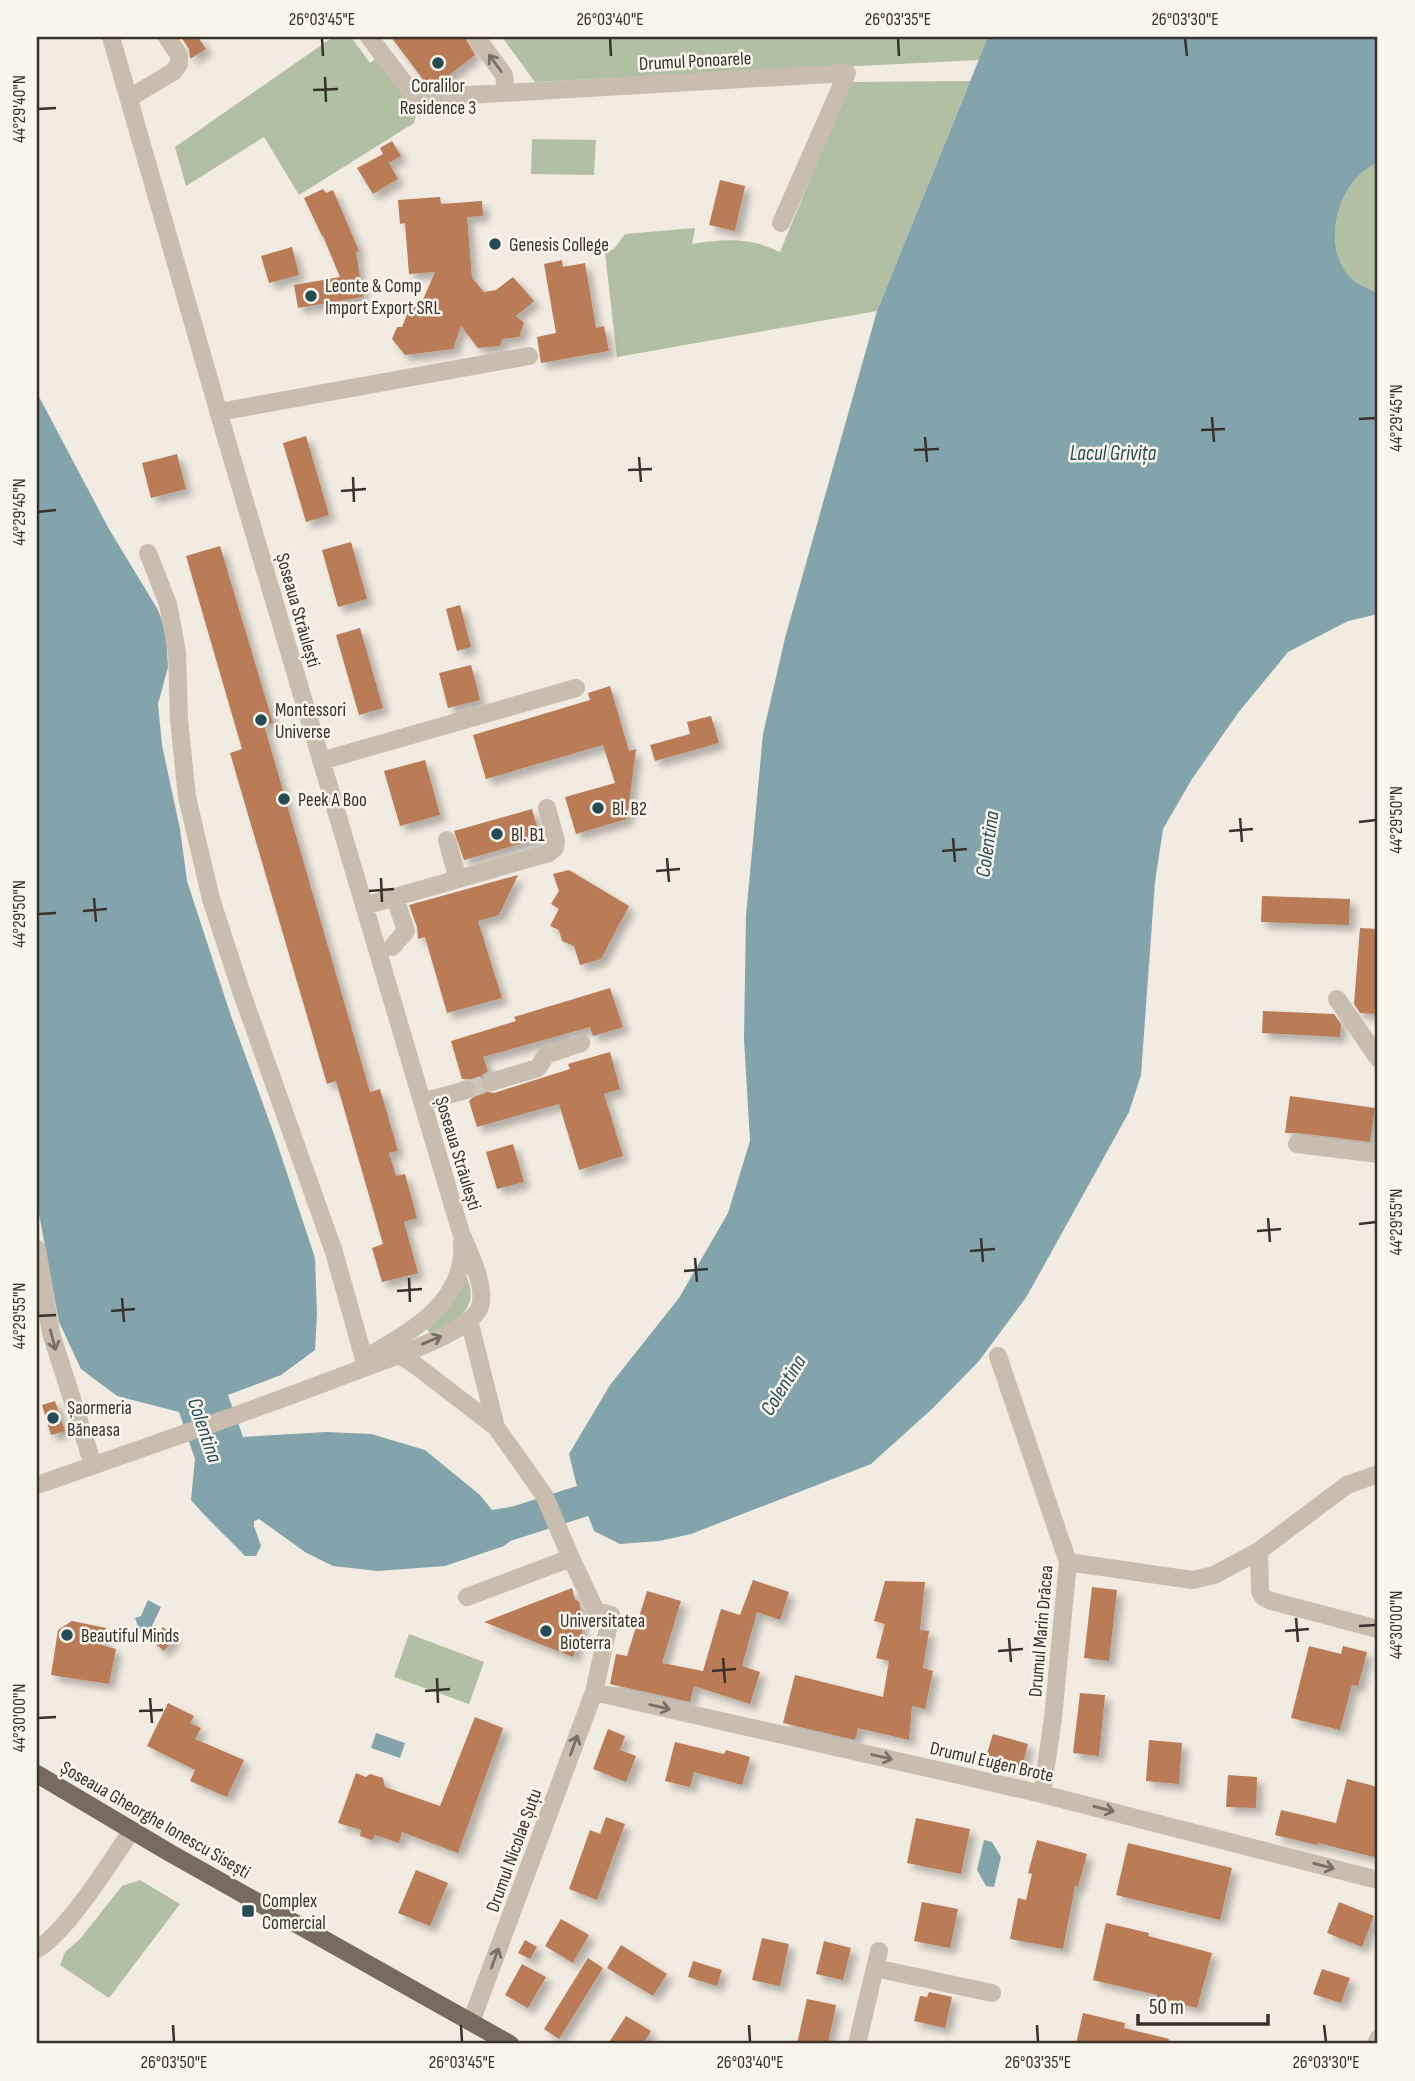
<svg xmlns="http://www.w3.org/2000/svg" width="1415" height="2081" viewBox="0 0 1415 2081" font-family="'Sofia Sans Condensed',sans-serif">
<defs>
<filter id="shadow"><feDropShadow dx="6" dy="6" stdDeviation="3.5" flood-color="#0004"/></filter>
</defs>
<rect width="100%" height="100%" fill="#f1ebe1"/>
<path fill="#b1bfa2" d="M333,37H351L370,63L377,58L417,110L414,123L299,195L264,137L186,186L175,147Z
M502,37H988L979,60L535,82Z
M970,81L877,311L617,357L605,253L614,249L625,234L695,228L692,244C725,239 749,237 780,252L850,82Z
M532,139L596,140L594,175L531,174Z
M1378,163V293C1370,289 1356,284 1350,277C1320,245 1338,178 1378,163Z
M466,1276C482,1308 455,1323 430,1334L426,1327L458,1291Z
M409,1634L484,1662L469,1704L394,1677Z
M140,1880L180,1904L109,1998L60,1965L65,1952L80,1939L122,1886Z"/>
<path fill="#83a4ab" d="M988,37H1378V163C1338,178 1320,245 1350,277C1356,284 1370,289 1378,293V614L1348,621L1288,652L1238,713L1192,779L1163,829L1155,882L1141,1075L1129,1112L1027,1296L979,1361L933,1408L871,1464L691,1534L659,1541L620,1544L594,1531L576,1483L569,1454L610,1385L679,1298L728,1213L750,1141L744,1039L746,916L763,734L785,638L877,311Z
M37,393L109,529L158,610L166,632L168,667L158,704L162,745L180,829L187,881L231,1016L275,1137L315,1258L317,1314L315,1350L281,1375L228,1395L243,1437L326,1432L371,1434L425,1450L480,1495L492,1510L528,1504L532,1524L504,1546L445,1566L378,1571L333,1566L305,1552L259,1519L254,1521V1526L261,1546L256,1556H245C227,1537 208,1520 191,1500L195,1459L179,1412L117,1396L81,1369L59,1322L37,1203Z
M148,1600L161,1607L151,1628L140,1632L135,1618L141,1616Z
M376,1733L405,1743L400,1758L371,1748Z
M984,1840L992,1842L1001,1857L994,1887L986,1886L977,1870Z"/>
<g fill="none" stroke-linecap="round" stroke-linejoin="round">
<path stroke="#83a4ab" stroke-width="32" d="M489,1531L623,1488"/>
</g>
<path fill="#b97b57" filter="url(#shadow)" d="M181,37H198L206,49L190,59L189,49Z
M391,37H465L475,55L435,86H428Z
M392,141L401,156L389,163L398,179L373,194L357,168L383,154L380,148Z
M720,180L745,186L735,231L709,225Z
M323,189L326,193L333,190L359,251L356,252L363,297L298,308L294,285L340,277L323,236H322L304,198Z
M440,197L441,204L482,201L483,216L467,217L472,278L484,292L496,290L513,277L534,301L516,316L524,323L519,337L502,339L500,346L478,348L461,326L453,349L405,355L392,339L397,327H402L411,304L422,302L435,272L409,274L405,223L400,224L398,200Z
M292,247L299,275L269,283L261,256Z
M562,260L563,267L585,263L596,328L604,326L609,351L541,363L537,337L556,333L544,264Z
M306,436L329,515L306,522L283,443Z
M177,454L186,489L151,498L142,463Z
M351,542L367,599L338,607L322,550Z
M220,546L273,723L264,725L370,1092L380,1089L398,1151L389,1153L396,1176L405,1174L417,1218L404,1222L418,1273L382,1282L372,1248L383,1244L336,1081L327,1084L230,753L242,749L186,556Z
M460,605L471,647L457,651L446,609Z
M360,628L383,708L359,715L336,635Z
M471,665L480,700L448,708L439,673Z
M610,686L629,751L636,749L627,819L576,834L565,797L615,783L603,745L486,779L473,735L590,700L588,693Z
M711,716L719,743L655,761L650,745L690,734L687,722Z
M425,760L440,815L400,826L384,771Z
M532,809L540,838L464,860L454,831Z
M569,870L629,906L601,959L580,965L574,946L562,941L559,930L550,926L559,909L551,904L559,891L553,874Z
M518,875L499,915L478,921L502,998L447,1013L425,937L418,939L417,927L409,905Z
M1262,896L1350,899L1349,925L1261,922Z
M1360,928L1378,929V1014L1360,1013L1354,1004Z
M610,988L623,1027L593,1036L590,1027L483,1057L488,1071L482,1075L480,1085L484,1091L494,1093L570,1069L568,1064L610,1052L620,1089L604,1094L623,1156L579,1170L559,1104L477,1127L469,1101L477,1094V1086L470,1079H462L451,1041L516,1021L514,1017Z
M1263,1011L1334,1014L1341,1024L1340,1037L1262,1033Z
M1290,1096L1375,1108L1370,1142L1298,1133H1285Z
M513,1144L524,1182L497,1189L486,1152Z
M55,1401L65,1431L51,1435L42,1405Z
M753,1580L789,1592L780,1620L757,1612L742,1666L760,1672L750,1704L694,1686L690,1702L610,1684L616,1654L627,1656L647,1591L681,1601L662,1663L703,1671L721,1609L740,1615Z
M885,1581L925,1582L920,1630L929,1631L923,1668L933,1671L925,1709L912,1706L909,1740L858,1728L855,1740L783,1723L795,1675L883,1697L889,1661L876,1658L885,1624L874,1621Z
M1092,1587L1117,1590L1109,1661L1084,1658Z
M572,1588L575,1600L579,1601L580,1605L583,1641L578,1642L573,1657L484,1622Z
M72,1621L106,1628L102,1645L116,1649L109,1684L51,1675L58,1630Z
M163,1627L175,1637L164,1651L152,1641Z
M1309,1646L1341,1654L1343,1646L1367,1652L1358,1686L1352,1685L1340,1730L1291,1718Z
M1080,1693L1105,1695L1099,1756L1073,1753Z
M168,1703L194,1716L190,1723L201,1728L195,1739L244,1760L227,1797L190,1781L195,1770L147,1746Z
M475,1717L503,1728L458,1853L402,1832L399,1843L375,1835L372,1840L360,1836L361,1830L338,1823L356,1773L366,1777L370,1774L383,1778L385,1787L440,1806Z
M608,1729L625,1736L620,1750L636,1756L626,1782L593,1769Z
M993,1734L1028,1744L1021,1770L985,1760Z
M1149,1740L1182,1743L1179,1784L1146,1781Z
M675,1742L724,1754L726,1750L750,1757L742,1785L694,1772L690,1787L665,1781Z
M1228,1775L1257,1777L1256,1808L1226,1807Z
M1347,1779L1378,1787V1858L1318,1843L1317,1845L1275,1835L1281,1810L1336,1823Z
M606,1817L625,1824L597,1900L569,1889L590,1830L600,1834Z
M916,1818L970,1829L961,1874L907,1863Z
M1037,1840L1087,1854L1078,1887L1075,1886L1063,1949L1010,1939L1018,1898L1026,1900L1032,1874L1028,1873Z
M1128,1843L1232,1868L1220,1920L1116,1895Z
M416,1870L448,1883L430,1926L398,1913Z
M922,1902L958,1909L950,1948L914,1941Z
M1339,1902L1374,1916L1362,1947L1327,1933Z
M561,1919L589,1935L573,1963L545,1946Z
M1106,1923L1149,1933L1148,1936L1212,1953L1197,2008L1157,1997V1995L1093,1980Z
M762,1938L789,1944L780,1986L752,1980Z
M525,1940L537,1947L530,1959L518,1953Z
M824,1941L851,1948L843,1980L816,1974Z
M621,1945L667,1974L653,1996L607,1968Z
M588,1958L603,1968L559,2039L544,2029Z
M693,1961L722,1970L717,1986L688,1977Z
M522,1964L546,1977L528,2008L505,1995Z
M1322,1969L1350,1978L1341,2003L1313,1994Z
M929,1992L952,1997L945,2028L914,2021L920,1996L927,1997Z
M807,1999L836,2005L828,2044H797Z
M1083,2013L1125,2023L1124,2028L1169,2039L1168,2044H1076Z
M626,2016L651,2031L643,2044H608Z"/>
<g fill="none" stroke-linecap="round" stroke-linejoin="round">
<path stroke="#ccc6bd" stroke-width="18" stroke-dasharray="18 9" stroke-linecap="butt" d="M466,1090L491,1082"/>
<path stroke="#c8bdae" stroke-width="18" d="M369,37L416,98L847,73L781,223
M476,37L504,75L506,92
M129,98L173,72L179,64V55L167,37
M219,412L529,356
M148,553L168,604L177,652L179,720L187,797L211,899L241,991L334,1252L364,1359
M321,761L576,688
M447,840L458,879
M364,906L549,853L555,848L556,841L547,808
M392,947L406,931L398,907
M1337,999L1378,1058
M491,1082L538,1068L546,1055L581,1043
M422,1102L466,1090
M1297,1144L1378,1154
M37,1249L51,1333L93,1465
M469,1320L496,1427
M398,1354L414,1364L496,1427L544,1495L571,1558
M998,1356L1068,1562L1053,1718L1042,1794
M365,1358C410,1332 466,1303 462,1243
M37,1485C135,1451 234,1417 332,1380C372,1364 417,1351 455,1330C463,1326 474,1318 479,1309C488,1290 469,1252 461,1233L226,438L111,37
M1259,1551L1260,1591L1263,1597L1271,1601L1378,1629
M1068,1562L1192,1580L1214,1575L1259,1551L1347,1485L1378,1474
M467,1597L571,1558L596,1611L611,1615L594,1692L471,2022
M594,1692L1042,1794L1378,1880
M37,1949C66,1933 112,1860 132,1830
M875,1968L992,1993
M857,2044L879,1951
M1376,2044L1378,2039"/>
<path stroke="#776a5e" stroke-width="18" d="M37,1774L170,1853L510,2044"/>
</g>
<defs><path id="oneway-shaft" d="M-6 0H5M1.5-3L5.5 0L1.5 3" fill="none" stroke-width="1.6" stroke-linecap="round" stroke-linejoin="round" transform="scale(1.75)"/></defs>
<g stroke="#787066">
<use href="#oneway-shaft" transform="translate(495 63) rotate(-126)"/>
<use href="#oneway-shaft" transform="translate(53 1340) rotate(75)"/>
<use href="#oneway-shaft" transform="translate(432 1340) rotate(-23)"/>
<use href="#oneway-shaft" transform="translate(660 1707) rotate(13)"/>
<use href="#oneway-shaft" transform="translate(574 1745) rotate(-70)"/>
<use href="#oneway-shaft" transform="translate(882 1757) rotate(13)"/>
<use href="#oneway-shaft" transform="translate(1104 1809) rotate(14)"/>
<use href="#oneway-shaft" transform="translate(1324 1866) rotate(14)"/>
<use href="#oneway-shaft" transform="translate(495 1958) rotate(-70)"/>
</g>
<path fill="none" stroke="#37312b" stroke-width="2.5" d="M322,38L323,56M610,38L611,56M898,38L899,56M1185,38L1187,56M325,77L326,102M313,90L338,89M38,109L56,108M1212,417L1214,442M1359,419L1376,418M1201,430L1225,429M925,437L927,462M914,450L939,449M639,457L641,482M628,470L652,469M353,477L354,502M341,491L366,489M38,512L56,510M1240,818L1242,842M1359,822L1376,820M1229,831L1253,829M953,838L955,862M942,851L967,849M667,858L669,882M656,871L680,869M381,878L382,902M369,891L394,889M94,898L96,922M83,911L107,909M38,914L56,913M1268,1218L1270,1242M1359,1224L1376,1222M1257,1231L1281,1229M981,1238L983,1262M970,1251L995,1249M695,1258L697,1282M684,1271L708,1269M409,1278L410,1302M397,1291L422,1289M122,1298L124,1322M111,1311L135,1309M38,1316L56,1315M1296,1618L1298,1642M1359,1626L1376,1625M1285,1631L1309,1629M1009,1638L1011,1662M998,1651L1023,1649M723,1658L725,1683M712,1671L736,1669M437,1678L438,1703M425,1691L450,1689M150,1698L152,1723M139,1711L163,1710M38,1718L56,1717M173,2025L174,2042M461,2025L462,2042M749,2025L750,2042M1037,2025L1038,2042M1324,2025L1326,2042"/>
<g fill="#254b55" stroke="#f9f5ed" stroke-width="2.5">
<circle cx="438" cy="63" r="7"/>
<circle cx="495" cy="244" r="7"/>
<circle cx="311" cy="296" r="7"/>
<circle cx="261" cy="720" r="7"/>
<circle cx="284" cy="799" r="7"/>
<circle cx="598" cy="808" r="7"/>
<circle cx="497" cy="834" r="7"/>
<circle cx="53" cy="1418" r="7"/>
<circle cx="546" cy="1631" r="7"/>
<circle cx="67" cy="1635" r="7"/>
<rect x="241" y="1904" width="14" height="14" rx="3.5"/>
</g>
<g text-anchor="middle" stroke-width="5" stroke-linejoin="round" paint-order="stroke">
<g font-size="19" fill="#37312b" stroke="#f9f5ed">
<text transform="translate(695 60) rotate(-3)" y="7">Drumul Ponoarele</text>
<text transform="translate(299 610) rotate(74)" y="7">Șoseaua Străulești</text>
<text transform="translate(459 1153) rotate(73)" y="7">Șoseaua Străulești</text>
<text transform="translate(1040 1631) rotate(-85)" y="7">Drumul Marin Drăcea</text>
<text transform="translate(992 1761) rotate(13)" y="7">Drumul Eugen Brote</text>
<text transform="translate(156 1819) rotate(30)" y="7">Șoseaua Gheorghe Ionescu Sisești</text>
<text transform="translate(513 1850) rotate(-70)" y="7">Drumul Nicolae Șuțu</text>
</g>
<g font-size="19" fill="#37312b" stroke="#f9f5ed" text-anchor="start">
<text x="438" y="92" text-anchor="middle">Coralilor<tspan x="438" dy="22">Residence 3</tspan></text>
<text x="509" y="251">Genesis College</text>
<text x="325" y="292">Leonte &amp; Comp<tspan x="325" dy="22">Import Export SRL</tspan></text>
<text x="275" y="716">Montessori<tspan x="275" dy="22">Universe</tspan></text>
<text x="298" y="806">Peek A Boo</text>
<text x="612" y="815">Bl. B2</text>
<text x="511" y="841">Bl. B1</text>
<text x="67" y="1414">Șaormeria<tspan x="67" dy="22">Băneasa</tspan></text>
<text x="560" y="1627">Universitatea<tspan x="560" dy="22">Bioterra</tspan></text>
<text x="81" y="1642">Beautiful Minds</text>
<text x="262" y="1907">Complex<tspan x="262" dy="22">Comercial</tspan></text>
</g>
<g font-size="21" font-style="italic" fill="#254b55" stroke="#f9f5ed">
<text x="1113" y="460">Lacul Grivița</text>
<text transform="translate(987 844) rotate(-82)" y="7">Colentina</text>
<text transform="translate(783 1385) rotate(-58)" y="7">Colentina</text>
<text transform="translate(205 1430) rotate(71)" y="7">Colentina</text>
</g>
</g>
<rect width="1415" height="2081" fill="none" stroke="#f9f5ed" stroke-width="77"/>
<path d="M1138 2014v10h130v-10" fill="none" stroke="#37312b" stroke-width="3.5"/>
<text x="1149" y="2014" font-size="21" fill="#37312b" stroke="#f9f5ed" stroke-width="5" paint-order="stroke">50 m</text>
<rect x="38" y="38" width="1338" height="2004" fill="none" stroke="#37312b" stroke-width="2.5"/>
<g font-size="18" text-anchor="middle" fill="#37312b">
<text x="322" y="25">26°03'45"E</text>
<text x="610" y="25">26°03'40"E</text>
<text x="898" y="25">26°03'35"E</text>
<text x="1185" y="25">26°03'30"E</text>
<text transform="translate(19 109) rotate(-90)" y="6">44°29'40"N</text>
<text transform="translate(1396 418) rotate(-90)" y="6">44°29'45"N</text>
<text transform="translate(19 512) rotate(-90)" y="6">44°29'45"N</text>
<text transform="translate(1396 820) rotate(-90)" y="6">44°29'50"N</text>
<text transform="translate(19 914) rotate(-90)" y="6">44°29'50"N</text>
<text transform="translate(1396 1222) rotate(-90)" y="6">44°29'55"N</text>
<text transform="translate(19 1316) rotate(-90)" y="6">44°29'55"N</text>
<text transform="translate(1396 1625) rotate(-90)" y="6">44°30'00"N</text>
<text transform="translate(19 1718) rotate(-90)" y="6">44°30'00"N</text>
<text x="174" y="2068">26°03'50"E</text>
<text x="462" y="2068">26°03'45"E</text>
<text x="750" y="2068">26°03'40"E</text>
<text x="1038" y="2068">26°03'35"E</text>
<text x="1326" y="2068">26°03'30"E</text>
</g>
</svg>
